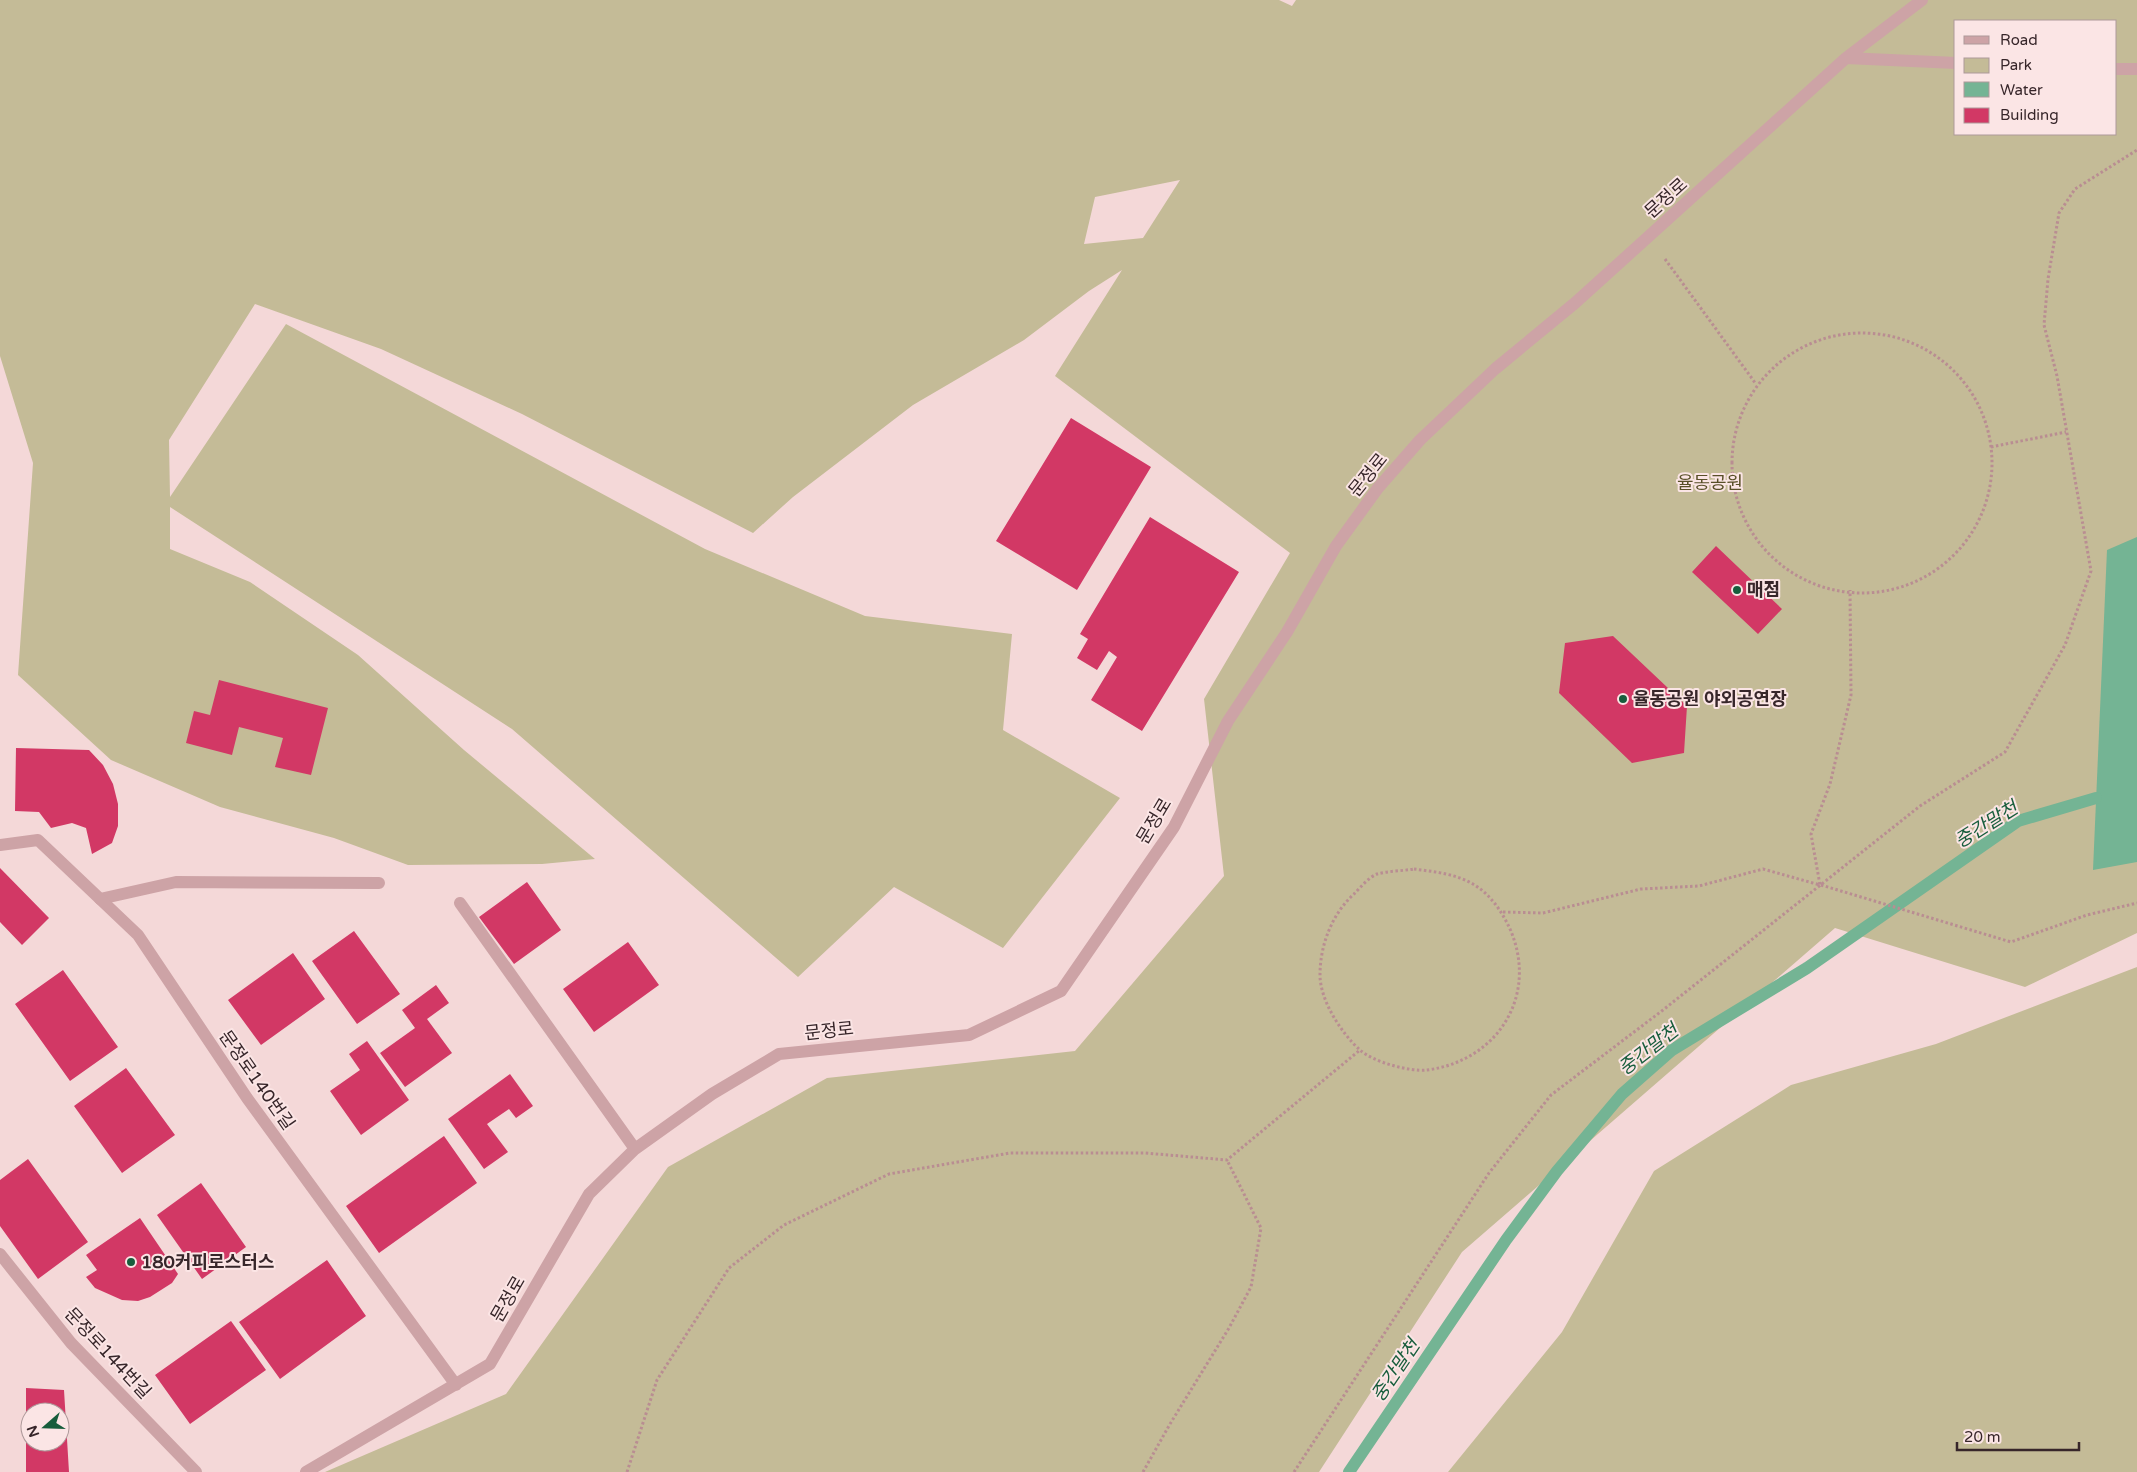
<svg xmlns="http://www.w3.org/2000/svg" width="2137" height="1472" viewBox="0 0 2137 1472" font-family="'Varela Round','Noto Sans KR',sans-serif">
<rect width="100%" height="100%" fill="#f4d8d8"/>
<path fill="#c4bb97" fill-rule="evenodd" d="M0,0H1279L1292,6L1296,0H2137V933L2025,987L1835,928L1462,1252L1319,1472H325L506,1394L668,1167L827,1078L1075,1051L1224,876L1204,699L1290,553L1055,376L1122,270L1089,291L1024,340L913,405L793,497L753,533L522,414L381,349L255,304L169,440L170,497L286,324L705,549L865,616L1012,634L1003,730L1120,798L1003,948L894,887L798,977L512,729L170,507V549L250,582L358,655L464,750L595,859L542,864L408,865L334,838L220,807L111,760L18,675L33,463L0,356ZM1956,21H2116V134H1956ZM1180,180L1143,238L1084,244L1095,197Z
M2137,967V1472H1448L1562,1332L1654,1171L1791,1085L1936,1044Z"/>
<path fill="#74b494" d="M2137,537V862L2093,870L2107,550Z"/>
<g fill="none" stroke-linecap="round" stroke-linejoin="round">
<path stroke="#74b494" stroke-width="12" d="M1349,1472L1506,1240L1557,1171L1622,1094L1672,1050L1807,968L2018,821L2096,798"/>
</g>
<path fill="#d23865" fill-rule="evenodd" d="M1071,418L1151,467L1077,590L996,541Z
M1150,517L1239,572L1142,731L1091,700L1117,657L1109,651L1097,670L1077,658L1088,639L1080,634Z
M1716,546L1782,609L1758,634L1692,572Z
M1613,636L1687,706L1684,753L1632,763L1559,693L1565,643Z
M219,680L328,708L311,775L275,767L283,738L239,727L232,755L186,743L194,711L210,715Z
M16,748L89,750L103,765L113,784L118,804V826L112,843L92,854L86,828L72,823L51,828L39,812L15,811Z
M0,868L49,918L22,945L0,922Z
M527,882L561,930L514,964L479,917Z
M354,931L400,994L357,1024L312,961Z
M628,942L659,985L594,1032L563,989Z
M293,953L325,999L261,1045L228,1000Z
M63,970L118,1047L70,1081L15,1004Z
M436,985L449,1003L427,1019L452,1053L405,1087L380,1053L415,1028L402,1010Z
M367,1041L409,1100L361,1135L330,1091L360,1070L349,1054Z
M126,1068L175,1135L122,1173L74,1106Z
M510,1074L533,1106L516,1118L509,1109L487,1124L508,1152L484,1169L448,1119Z
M444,1136L477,1183L379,1253L346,1206Z
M28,1159L88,1242L38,1279L0,1226V1180Z
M201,1183L246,1247L202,1279L157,1215Z
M140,1218L178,1274L172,1283L150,1297L138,1301L122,1300L95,1288L86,1277L97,1270L86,1255Z
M327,1260L366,1316L280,1379L239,1322Z
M231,1321L266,1370L190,1424L155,1375Z
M26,1388L64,1390L69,1472H26ZM30,1412H60V1442H30Z"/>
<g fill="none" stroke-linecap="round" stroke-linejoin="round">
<path stroke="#b98d92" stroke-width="3" stroke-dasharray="2.5 2.5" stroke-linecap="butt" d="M1665,259L1756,384
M1732 463a130 130 0 1 1 260 0a130 130 0 1 1-260 0Z
M1991,447L2066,432
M1414,869C1436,872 1460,874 1479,888C1493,898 1503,914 1510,929C1539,995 1498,1061 1427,1070C1410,1072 1373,1062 1360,1050C1341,1033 1320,1000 1320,975C1320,945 1332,914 1354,894C1360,888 1369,877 1377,874C1388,871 1402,871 1414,869Z
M1821,885L2011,942L2087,915L2137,903
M1503,912L1543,913L1641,889L1699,886L1763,869L1820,885L1811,834L1830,784L1851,695L1850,590
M627,1472L657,1380L729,1268L784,1225L889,1174L1010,1153H1145L1227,1160L1360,1050
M1143,1472L1170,1424L1229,1328L1251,1287L1261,1228L1227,1160
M1294,1472L1489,1173L1551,1095L1663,1010L1920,806L2005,752L2065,645L2091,571L2057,376L2044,325L2048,279L2059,213L2075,189L2137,150"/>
<path stroke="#cda3a6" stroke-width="12" d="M100,899L176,882L379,883"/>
<path stroke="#cda3a6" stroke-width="12" d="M1846,58L1956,63
M2116,69H2137
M0,845L38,840L138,935L247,1098L456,1385
M460,903L635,1149
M0,1254L71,1343L196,1472
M306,1472L490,1364L589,1194L635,1149L712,1094L779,1054L969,1035L1061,991L1174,827L1228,721L1287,632L1336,546L1378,488L1420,440L1495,369L1575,303L1846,58L1922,0"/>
</g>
<g fill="#175d3c" stroke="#fbe5e5" stroke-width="2">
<circle cx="1737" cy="590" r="5"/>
<circle cx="1623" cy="699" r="5"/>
<circle cx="131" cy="1262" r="5"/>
</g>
<g text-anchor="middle" stroke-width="4" stroke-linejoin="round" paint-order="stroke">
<g font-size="18" fill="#37262a" stroke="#fbe5e5">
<text transform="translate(1666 198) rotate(-42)" y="6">문정로</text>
<text transform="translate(1368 475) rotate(-51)" y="6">문정로</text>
<text transform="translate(1154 821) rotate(-59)" y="6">문정로</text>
<text transform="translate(829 1031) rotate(-6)" y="6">문정로</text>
<text transform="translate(257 1080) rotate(55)" y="6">문정로140번길</text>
<text transform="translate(508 1299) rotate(-60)" y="6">문정로</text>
<text transform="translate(108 1353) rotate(47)" y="6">문정로144번길</text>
</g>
<g font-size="18" fill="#584f27" stroke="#fbe5e5">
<text x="1710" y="489">율동공원</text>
</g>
<g font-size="18" font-weight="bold" fill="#37262a" stroke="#fbe5e5" text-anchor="start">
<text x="1747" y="596">매점</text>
<text x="1633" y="705">율동공원 야외공연장</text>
<text x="141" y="1268">180커피로스터스</text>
</g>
<g font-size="19" font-style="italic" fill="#175d3c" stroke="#fbe5e5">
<text transform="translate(1986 824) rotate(-32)" y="7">중간말천</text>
<text transform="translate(1648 1049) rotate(-38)" y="7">중간말천</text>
<text transform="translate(1395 1370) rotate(-56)" y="7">중간말천</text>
</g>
</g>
<rect x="1954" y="20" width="162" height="115" fill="#fbe5e5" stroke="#ad999a"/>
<rect x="1964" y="36" width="25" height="8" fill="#cda3a6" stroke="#ad999a"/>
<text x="2000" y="45" font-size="15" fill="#37262a">Road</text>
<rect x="1964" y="58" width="25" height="15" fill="#c4bb97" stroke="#ad999a"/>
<text x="2000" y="70" font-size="15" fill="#37262a">Park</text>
<rect x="1964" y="82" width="25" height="15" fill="#74b494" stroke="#ad999a"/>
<text x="2000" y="95" font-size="15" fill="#37262a">Water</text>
<rect x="1964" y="108" width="25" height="15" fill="#d23865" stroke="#ad999a"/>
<text x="2000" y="120" font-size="15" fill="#37262a">Building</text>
<g transform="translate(45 1427) rotate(250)"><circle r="24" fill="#fbe5e5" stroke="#ad999a"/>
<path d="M0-4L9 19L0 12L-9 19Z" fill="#175d3c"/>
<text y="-8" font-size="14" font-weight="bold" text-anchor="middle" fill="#37262a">N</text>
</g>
<path d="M1957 1442v8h122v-8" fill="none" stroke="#37262a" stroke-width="2.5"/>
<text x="1964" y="1442" font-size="15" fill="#37262a" stroke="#fbe5e5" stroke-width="4" paint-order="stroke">20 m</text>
</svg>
